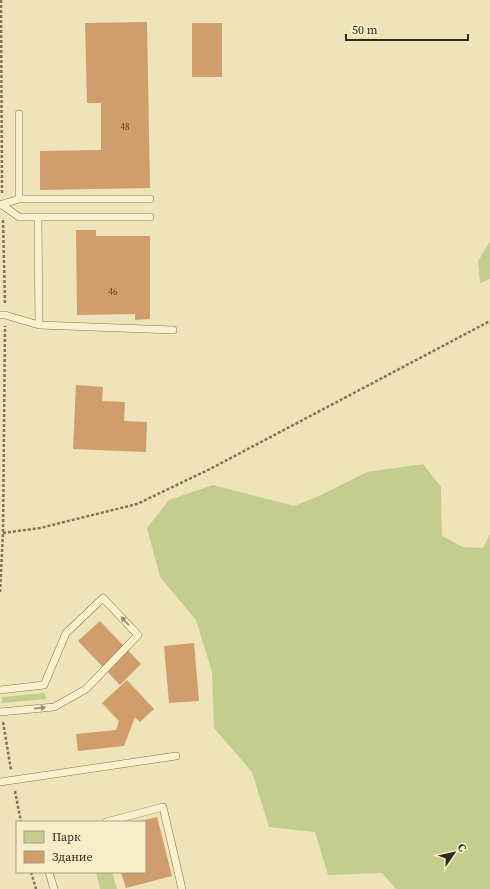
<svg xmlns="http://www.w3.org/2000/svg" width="490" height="889" viewBox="0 0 490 889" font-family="'Source Serif 4',serif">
<rect width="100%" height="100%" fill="#efe3ba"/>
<path fill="#c2cd8e" d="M490,242V279L480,283L478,261Z
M423,464L441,487L442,536L463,547L483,548L490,534V889H396L382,873L328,875L315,832L269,827L252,772L214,728L212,672L196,620L160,577L147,528L169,500L213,485L294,506L321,495L367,472Z
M45,693L46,699L2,703V697Z
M96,872H112L117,889H100Z"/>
<path fill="#d09d6d" d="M147,22L150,188L40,190V151L101,150V103H87L85,23Z
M192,23H222V77H192Z
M76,230H96V236H150V319L135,320V314L77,315Z
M76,385L103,387L102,401L125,402L124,421L147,422L146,452L73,449Z
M100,621L141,664L120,685L78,641Z
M194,643L199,701L169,703L164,646Z
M127,680L154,709L140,722L135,717L124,746L78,751L76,734L116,730L119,721L102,703Z
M157,817L172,876L126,888L121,872H145V822L140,821Z"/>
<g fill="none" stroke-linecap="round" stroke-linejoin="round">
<defs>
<path id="lane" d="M19,114V199
M0,205L19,199H150
M2,205L19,217H150
M38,218L39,325
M0,315H5L39,325L173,330
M0,690L44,685L66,633L103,598L138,635L86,689L54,707L0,712
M0,782L176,756
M106,822L163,807L182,889
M49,872L54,889"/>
</defs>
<use href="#lane" stroke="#867254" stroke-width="8"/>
<path stroke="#867254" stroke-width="2.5" stroke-dasharray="3 2" stroke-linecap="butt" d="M1,0L2,193
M3,220L5,303
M3,533L40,528L137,504L210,469L490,321
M0,592L3,533L5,326
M3,722L11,770
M15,791L21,822
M31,872L36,889"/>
<use href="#lane" stroke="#faf0cd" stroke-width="7"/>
</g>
<defs><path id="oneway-solid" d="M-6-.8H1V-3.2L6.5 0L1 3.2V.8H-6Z"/></defs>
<g fill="#978c74">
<use href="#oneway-solid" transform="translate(125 621) rotate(-133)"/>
<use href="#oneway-solid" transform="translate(40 708) rotate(-6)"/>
</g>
<g text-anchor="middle" stroke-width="4" stroke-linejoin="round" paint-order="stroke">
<g font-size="9" fill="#5b452f">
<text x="125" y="130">48</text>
<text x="113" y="295">46</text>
</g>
</g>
<rect x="16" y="821" width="130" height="52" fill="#f7edc9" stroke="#a99e83"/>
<rect x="24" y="831" width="20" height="12" fill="#c2cd8e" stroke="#a99e83"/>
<text x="52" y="841" font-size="12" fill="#34281a">Парк</text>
<rect x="24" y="851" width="20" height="12" fill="#d09d6d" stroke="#a99e83"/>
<text x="52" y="861" font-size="12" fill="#34281a">Здание</text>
<g transform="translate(454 853) rotate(56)" stroke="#f7edc9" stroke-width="3" paint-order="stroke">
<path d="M0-3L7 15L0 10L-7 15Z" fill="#34281a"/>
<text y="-6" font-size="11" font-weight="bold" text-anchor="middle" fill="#34281a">С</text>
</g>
<path d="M346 34v6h122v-6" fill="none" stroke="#34281a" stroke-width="2"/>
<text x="352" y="34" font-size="12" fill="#34281a" stroke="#f7edc9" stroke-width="3" paint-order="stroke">50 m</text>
</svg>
